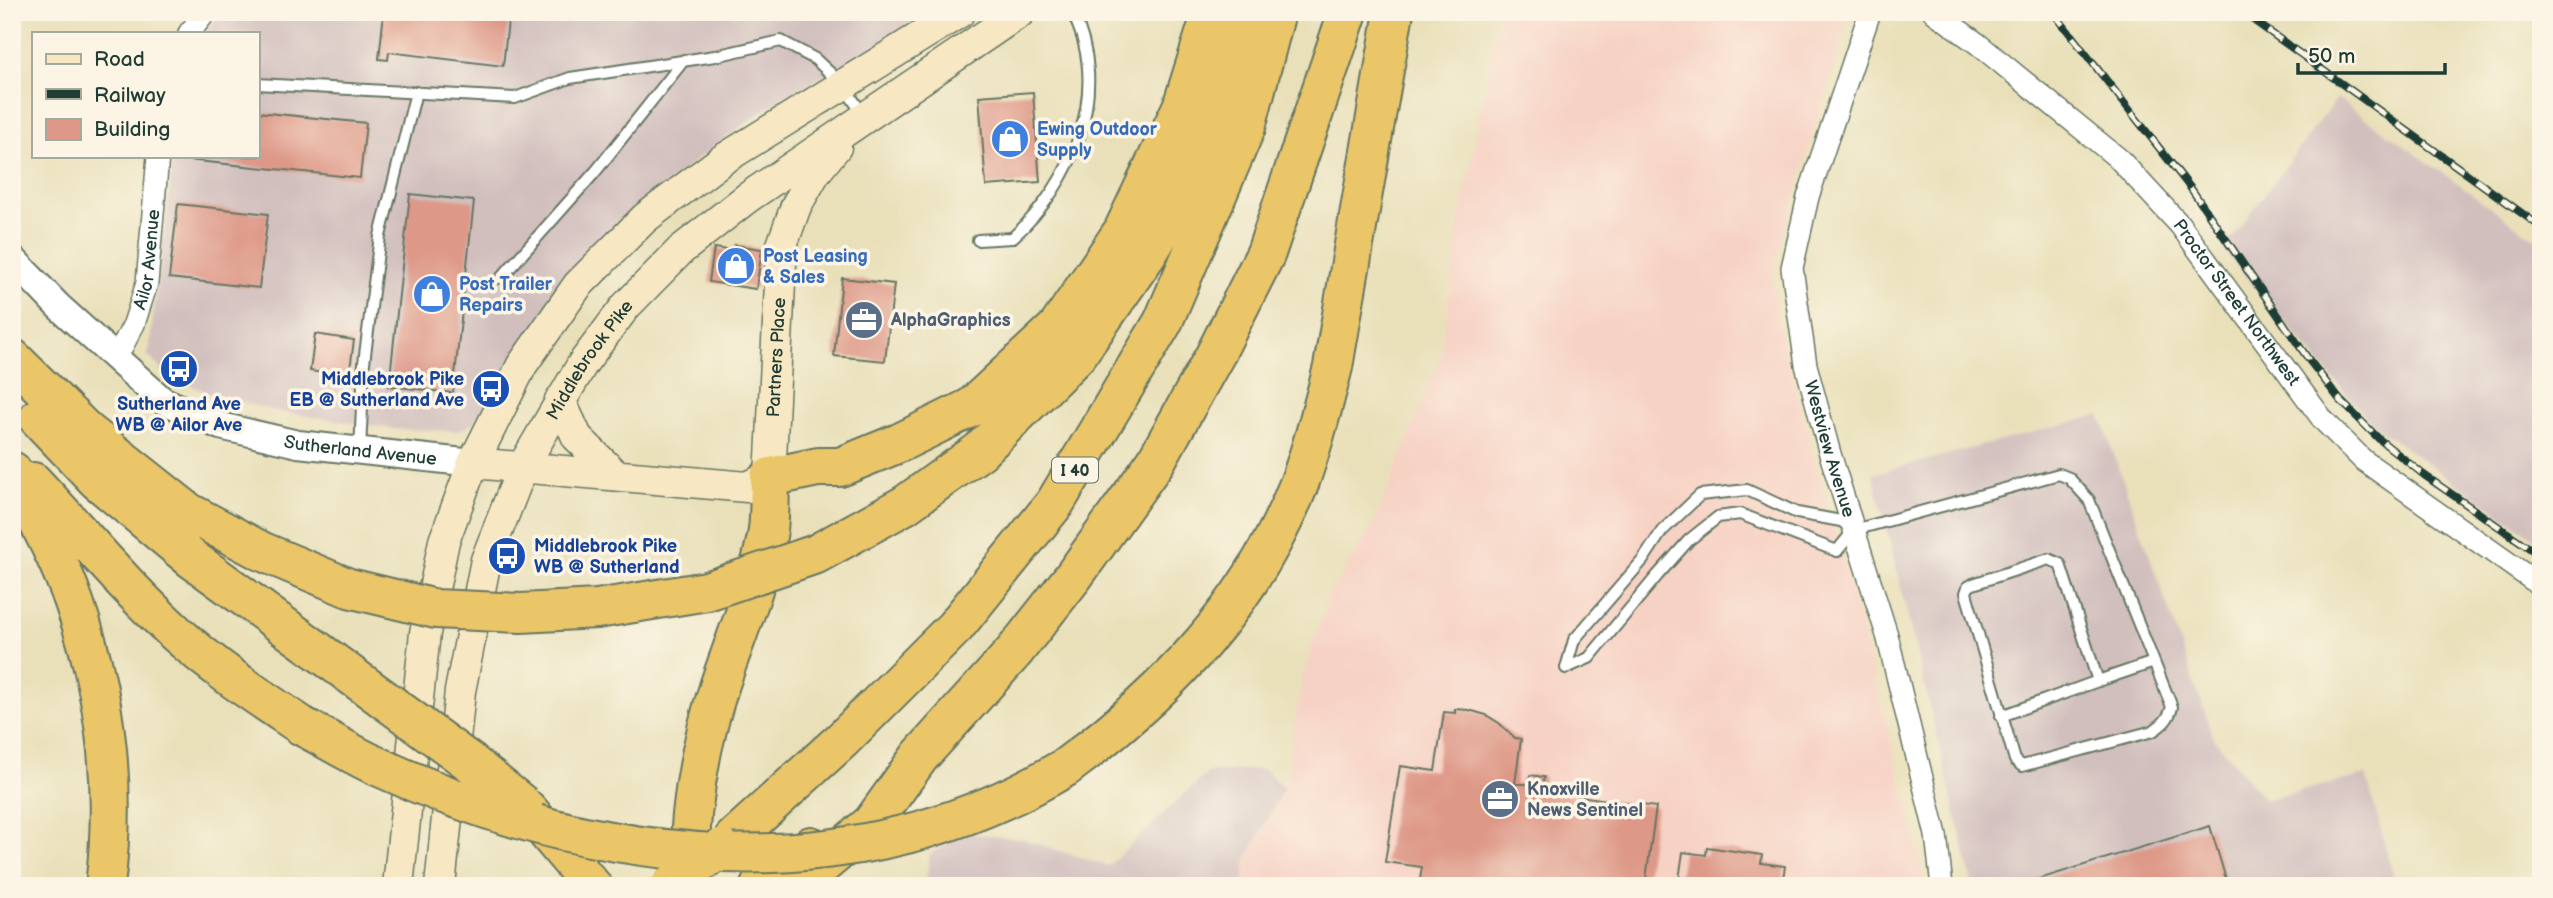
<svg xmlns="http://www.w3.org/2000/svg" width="2553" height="898" viewBox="0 0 2553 898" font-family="'Balsamiq Sans',sans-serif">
<rect width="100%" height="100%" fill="#fcf5e5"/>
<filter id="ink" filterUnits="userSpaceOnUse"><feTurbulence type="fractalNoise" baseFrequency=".0143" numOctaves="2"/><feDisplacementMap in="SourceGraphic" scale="14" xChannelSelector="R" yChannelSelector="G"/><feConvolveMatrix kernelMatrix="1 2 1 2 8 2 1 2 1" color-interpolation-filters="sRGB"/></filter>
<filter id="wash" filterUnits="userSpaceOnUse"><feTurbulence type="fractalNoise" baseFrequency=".00686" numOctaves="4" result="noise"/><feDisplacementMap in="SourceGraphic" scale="28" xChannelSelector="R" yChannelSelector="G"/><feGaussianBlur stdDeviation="1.57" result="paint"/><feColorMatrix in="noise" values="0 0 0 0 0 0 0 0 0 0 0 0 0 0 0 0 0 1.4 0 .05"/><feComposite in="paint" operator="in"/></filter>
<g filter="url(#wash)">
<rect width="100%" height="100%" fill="#e9e0ba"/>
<path fill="#f6d2c4" d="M1500,12H1850L1772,274L1780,332L1855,604L1911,820L1925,886H1243L1246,860L1284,788L1302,678L1328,596L1376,519L1441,354L1460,217Z"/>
<path fill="#d1bfbe" d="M222,12H926L928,17L767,108L701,156L625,219L563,289L474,423L457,431L394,429L274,411L207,393L165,373L148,356L174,156H257V33H205Z
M2337,98L2541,243V543L2373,425L2223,250Z
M2100,415L2214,739L2265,800L2366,775L2396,886H1973L1873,474Z
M1263,769L1284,788L1246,860L1243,886H925L930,854L966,833L1022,839L1108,866L1208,772Z"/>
<g id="blocks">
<path fill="#de9887" d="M384,12H509L503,66L389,52L388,60L379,59Z
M1033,92L1040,182L986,186L979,96Z
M257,112L366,123L360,178L188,160V156H257Z
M410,194L474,201L453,393L389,386Z
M178,204L268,214L259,288L169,278Z
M735,245L762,249L756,289L709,282L714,248L735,251Z
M842,278L894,284L885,361L834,356Z
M315,334L354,340L349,377L310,371Z
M1455,709L1469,710L1486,715L1499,723L1515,738L1521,739L1515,784H1528L1530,775L1544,777L1542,787L1552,788V792L1656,807L1645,886H1419L1422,867L1385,862L1400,766L1435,771L1444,712L1455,713Z
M2210,826L2228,886H2020V885Z
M1707,847L1762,855L1761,863L1785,866L1782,886H1678L1683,852L1706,855Z"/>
</g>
</g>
<g filter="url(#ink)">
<use href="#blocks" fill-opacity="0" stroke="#667663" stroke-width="2"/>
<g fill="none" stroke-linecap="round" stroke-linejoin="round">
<defs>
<path id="service" d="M257,84L515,98L570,78L715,56L781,41L815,59L843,85L864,116
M978,240L1012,238C1073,184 1112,90 1072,12
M501,278L596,171L684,60
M360,451L364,363L380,236L416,92
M1852,528L1841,521L1797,513L1747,490L1700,495L1662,531L1643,560L1574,640L1566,668L1589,658L1657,576L1689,540L1718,517L1740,514L1837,551L1854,530L2059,474L2069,478L2089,500L2172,707C2169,719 2163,724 2153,731L2022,766L2015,760L1966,593L1968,587L1973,584L2049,559L2060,564L2098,681L2154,662
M2001,716L2098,681"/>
<g id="minor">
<path id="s1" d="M1870,12L1808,197L1792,268L1806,365L1830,454L1887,635L1936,835L1942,886"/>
<path id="s2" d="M1934,12L1978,44L2119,159L2180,225L2323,420L2363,460L2541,586"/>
<path d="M189,33L206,12"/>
<path id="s3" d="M115,360L134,324L147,283L158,156"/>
</g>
<g id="tertiary">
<path id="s4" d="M12,258L58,306L162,400L220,426L298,444L473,463"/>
</g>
<g id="secondary">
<path d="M560,400L577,437L615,475"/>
<path id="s5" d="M473,463L747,487L770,477L782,245L796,206L815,173L836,147"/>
<path d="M398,886L425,633L444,541L473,463L522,365L578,285L645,218L722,160L960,12"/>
<path id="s6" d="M440,886L460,691L486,560L523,466L583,363L626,306L681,250L747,198L1020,12"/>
</g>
<path id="motorway" d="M12,358L86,431L188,512L261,551L349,588
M38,418L97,480L192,559L318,651
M12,471C34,514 58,556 74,602C106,693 117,789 105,886
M33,482C81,533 125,587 177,634C216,669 259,697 302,726
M816,554L905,505L980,451L1077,355L1148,253L1173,211L1214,112L1245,12
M1066,767C1168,691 1252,604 1299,484C1313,446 1323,407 1333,367L1394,12
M528,810L592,886
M734,838L842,740L955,627L1055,503L1163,322L1246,127L1276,12
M689,884C688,817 699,748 720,684C736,636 756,590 766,541C771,521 769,498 770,477L818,467H840L899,443L972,407L1058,327L1123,231L1182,107L1212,12
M760,886L811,846
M797,886L872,823L920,756L1014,652L1073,577L1156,461L1215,355L1266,253L1348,12"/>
</defs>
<use href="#service" stroke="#667663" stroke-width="14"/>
<use href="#minor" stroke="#667663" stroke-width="24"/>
<use href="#tertiary" stroke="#667663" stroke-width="30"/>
<use href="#secondary" stroke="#667663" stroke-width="33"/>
<use href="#motorway" stroke="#667663" stroke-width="42"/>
<use href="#service" stroke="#fff" stroke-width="10"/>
<use href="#minor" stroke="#fff" stroke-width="21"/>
<use href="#tertiary" stroke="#fff" stroke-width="26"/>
<use href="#secondary" stroke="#f7e8c3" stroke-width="30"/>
<use href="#motorway" stroke="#ebc669" stroke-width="38"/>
<defs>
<path id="rail" d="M2053,12L2192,190L2309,360L2340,400L2379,439L2424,475L2541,556
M2242,12L2541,227"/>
</defs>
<use href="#rail" stroke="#1f3d34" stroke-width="8"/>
<use href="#rail" stroke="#fcf5e5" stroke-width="5" stroke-dasharray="16" stroke-linecap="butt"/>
<defs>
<path id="motorway-bridge" d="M349,588L436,609L521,613L597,609L707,591L816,554
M318,651L471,763L523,805
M302,726C327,739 351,754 377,766C598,867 850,897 1066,767
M670,886L721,848"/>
</defs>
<use href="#motorway-bridge" stroke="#667663" stroke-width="42" stroke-linecap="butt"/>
<use href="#motorway-bridge" stroke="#ebc669" stroke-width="38"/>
</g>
</g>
<defs>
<symbol id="shop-disc" viewBox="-11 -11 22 22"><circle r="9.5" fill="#3f7fe0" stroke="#fcf5e5"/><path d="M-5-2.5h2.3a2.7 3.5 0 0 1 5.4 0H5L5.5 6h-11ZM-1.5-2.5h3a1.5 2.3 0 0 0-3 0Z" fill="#fff"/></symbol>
<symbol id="office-disc" viewBox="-11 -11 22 22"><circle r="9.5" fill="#5c6f8a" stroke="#fcf5e5"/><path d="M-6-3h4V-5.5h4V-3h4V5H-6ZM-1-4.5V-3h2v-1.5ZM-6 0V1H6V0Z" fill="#fff"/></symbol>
<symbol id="bus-disc" viewBox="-11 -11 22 22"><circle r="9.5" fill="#1a4fb4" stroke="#fcf5e5"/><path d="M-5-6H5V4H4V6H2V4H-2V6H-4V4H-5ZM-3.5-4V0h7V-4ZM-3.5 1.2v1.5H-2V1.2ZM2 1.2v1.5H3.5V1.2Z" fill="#fff"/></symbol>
</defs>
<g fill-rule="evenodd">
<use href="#shop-disc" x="988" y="117" width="44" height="44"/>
<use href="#shop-disc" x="714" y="244" width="44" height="44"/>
<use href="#shop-disc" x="410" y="272" width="44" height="44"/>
<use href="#office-disc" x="842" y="298" width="44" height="44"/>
<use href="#bus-disc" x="157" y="347" width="44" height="44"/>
<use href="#bus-disc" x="469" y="367" width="44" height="44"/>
<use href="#bus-disc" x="485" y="534" width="44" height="44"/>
<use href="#office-disc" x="1478" y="777" width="44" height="44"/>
</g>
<g text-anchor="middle" stroke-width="7" stroke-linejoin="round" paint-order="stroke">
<rect fill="#fcf5e5" stroke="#617469" stroke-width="2" x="1052" y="457.5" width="46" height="25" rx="5"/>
<g font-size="16" font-weight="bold" fill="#1f3d34">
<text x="1075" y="476">I 40</text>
</g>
<g font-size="18" font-weight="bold" fill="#366cbe" stroke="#fcf5e5" text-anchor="start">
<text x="1037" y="135">Ewing Outdoor<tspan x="1037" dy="21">Supply</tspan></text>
<text x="763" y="262">Post Leasing<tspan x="763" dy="21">&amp; Sales</tspan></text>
<text x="459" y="290">Post Trailer<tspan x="459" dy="21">Repairs</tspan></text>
</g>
<g font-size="18" fill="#1f3d34" stroke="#fcf5e5">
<text dy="6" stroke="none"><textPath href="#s3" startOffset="107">Ailor Avenue</textPath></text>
<text dy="6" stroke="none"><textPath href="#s2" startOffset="422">Proctor Street Northwest</textPath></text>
<text dy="6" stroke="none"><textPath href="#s5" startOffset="420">Partners Place</textPath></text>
<text dy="6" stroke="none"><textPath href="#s6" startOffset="556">Middlebrook Pike</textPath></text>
<text dy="6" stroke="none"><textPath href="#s1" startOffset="453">Westview Avenue</textPath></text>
<text dy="6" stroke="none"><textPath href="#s4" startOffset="413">Sutherland Avenue</textPath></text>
</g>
<g font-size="18" font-weight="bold" fill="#4e5e75" stroke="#fcf5e5" text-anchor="start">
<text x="891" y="326">AlphaGraphics</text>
<text x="1527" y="795">Knoxville<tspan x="1527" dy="21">News Sentinel</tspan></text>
</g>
<g font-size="18" font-weight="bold" fill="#164399" stroke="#fcf5e5" text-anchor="end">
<text x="464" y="385">Middlebrook Pike<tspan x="464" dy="21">EB @ Sutherland Ave</tspan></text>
<text x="179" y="410" text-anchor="middle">Sutherland Ave<tspan x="179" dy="21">WB @ Ailor Ave</tspan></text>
<text x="534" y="552" text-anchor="start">Middlebrook Pike<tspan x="534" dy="21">WB @ Sutherland</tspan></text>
</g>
</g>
<rect width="2553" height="898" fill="none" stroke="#fcf5e5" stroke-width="42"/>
<rect x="32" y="32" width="228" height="126" fill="#fcf5e5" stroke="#a4ab9e" stroke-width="2"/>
<rect x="46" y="54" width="35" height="10" fill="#f7e8c3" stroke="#a4ab9e" stroke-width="2"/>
<text x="94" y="66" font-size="21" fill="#1f3d34">Road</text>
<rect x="46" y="89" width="35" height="10" fill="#1f3d34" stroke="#a4ab9e" stroke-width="2"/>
<text x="94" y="102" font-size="21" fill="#1f3d34">Railway</text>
<rect x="46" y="119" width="35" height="21" fill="#de9887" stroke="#a4ab9e" stroke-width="2"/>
<text x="94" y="136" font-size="21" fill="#1f3d34">Building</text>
<path d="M2298 63v10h147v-10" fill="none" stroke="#1f3d34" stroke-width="3.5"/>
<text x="2308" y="63" font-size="21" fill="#1f3d34" stroke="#fcf5e5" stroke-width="5" paint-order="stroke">50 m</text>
</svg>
